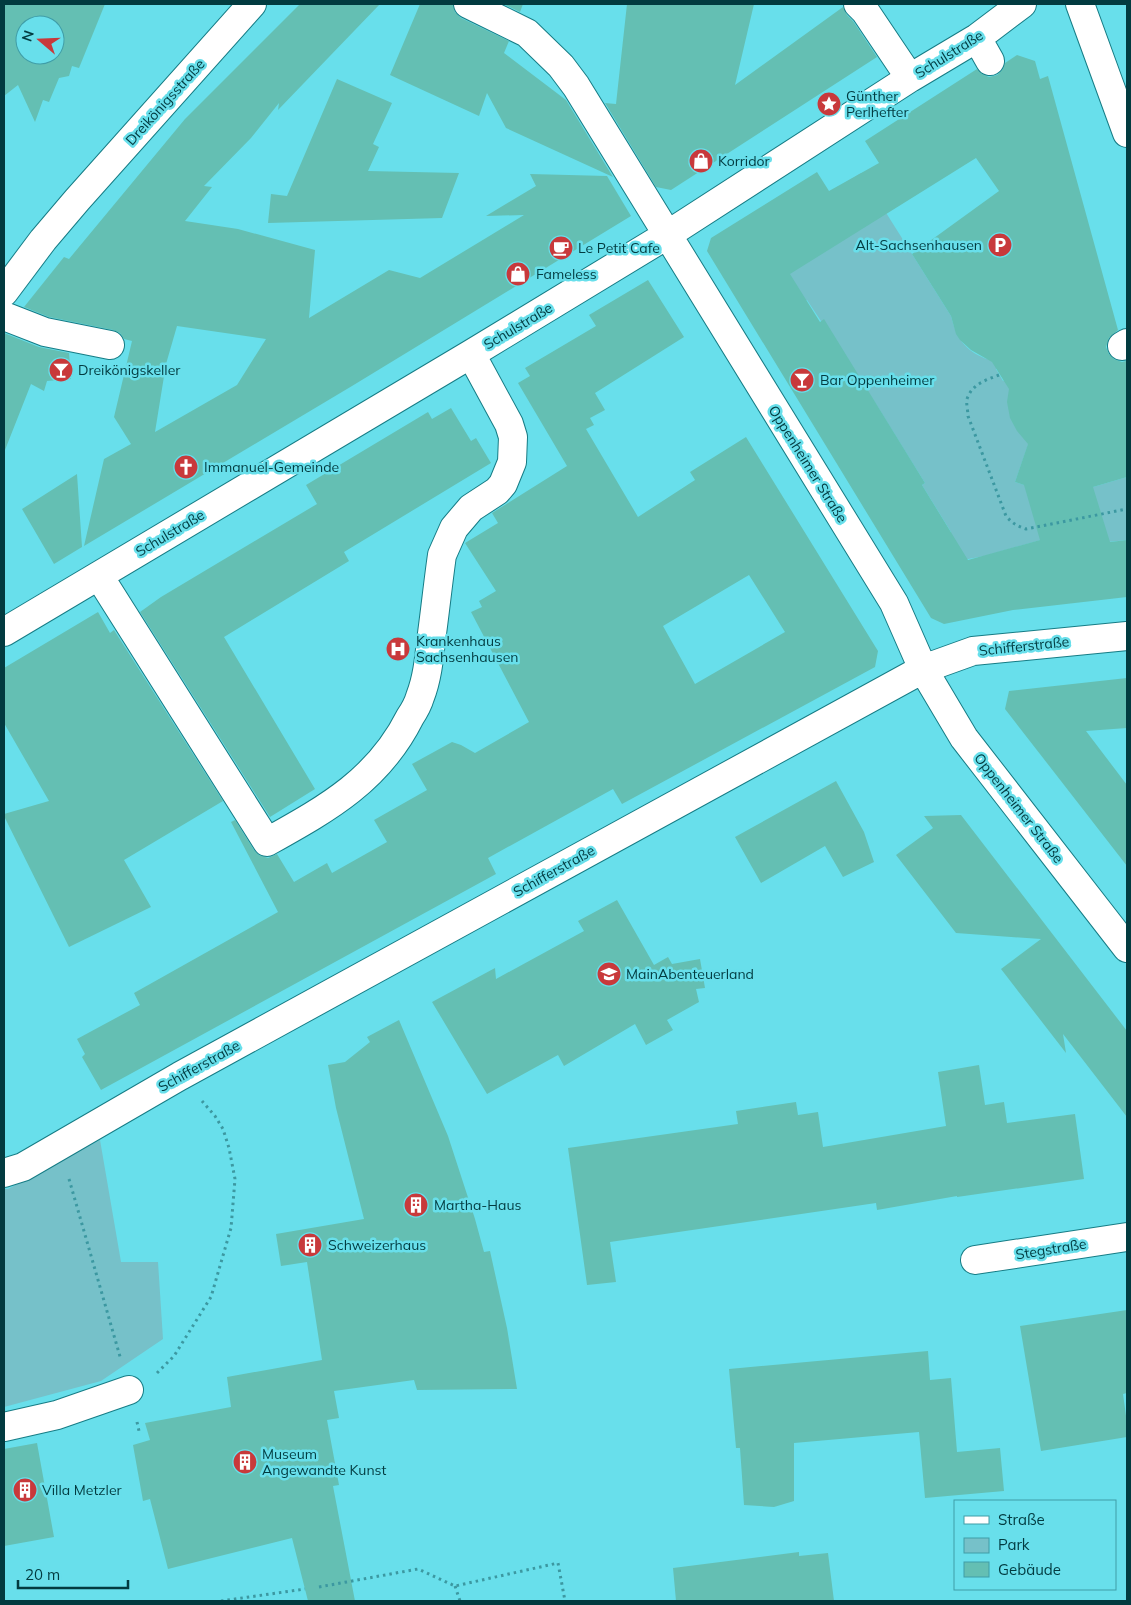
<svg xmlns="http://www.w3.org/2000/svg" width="1131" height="1605" viewBox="0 0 1131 1605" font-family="Mulish,sans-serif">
<rect width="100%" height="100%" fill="#68dfeb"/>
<path fill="#76c1c9" d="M861,173L951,316C956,335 962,348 982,357C990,361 992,358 998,367L996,369L1003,381L1006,379C1020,404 998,416 1029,442L1015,482L1024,485L1093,487L1127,477V540L1088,544L1044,539L984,556L958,561L950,535L951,532L922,485L925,483L876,404L807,300L799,305L781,260L830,192Z
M100,1140L121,1262H158L163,1339L101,1381L4,1407V1189H8Z"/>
<path fill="#64bfb3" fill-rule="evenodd" d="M4,4H105L79,68L72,66L69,76L59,78L49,102L43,100L35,122L18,85L4,96ZM25,25H55V55H25Z
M300,4H380L278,110L279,103L251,138L204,186L212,187L185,221L238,229L315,250L309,318L389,270L420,278L524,215L486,216L536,186L530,174L607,176L631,216L352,386L84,546L104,459L131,444L114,417L132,341L124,339L120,333L113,330L49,317L24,307L64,257L69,259L185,119ZM177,326L266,339L237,385L155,432L166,364Z
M420,4H453L455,12L461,18L509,41L504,53L566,100L613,177L506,128L487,93L479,116L390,75Z
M503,4H523L520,12Z
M627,4H754L735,85L843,7L847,15L853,21L877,57L671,190L656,187L605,103L616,104Z
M1017,55L1035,61L1040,79L1048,76L1118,330L1109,338L1106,347L1109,354L1114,359L1122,362L1126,361L1127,365V477L1093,487L1110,542L1127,540V597L1013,610L944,624L931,618L707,251L711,238L817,172L829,191L879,163L865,141L977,69L982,74L989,77L997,75L1003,69L1005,63ZM976,158L999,191L912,254L951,316L956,334L960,340L971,350L992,362L1009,389L1007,402L1010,418L1017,431L1028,444L1015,482L1024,485L1040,540L968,560L922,485L925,483L824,319L820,322L790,274Z
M337,79L392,103L373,144L379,147L368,171L459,173L442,218L268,223L271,194L287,196Z
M648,280L684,337L595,393L605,410L590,418L594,425L586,429L638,517L695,480L690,472L746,437L878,651L875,667L622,804L613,789L488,858L496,874L101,1090L82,1057L85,1054L77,1039L140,1005L134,993L278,912L231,822L235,820L254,850L259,855L268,858L277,854L294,882L327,863L332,873L387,842L374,820L427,790L412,764L452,742L461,745L475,753L529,722L471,612L482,607L479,601L496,591L465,543L498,523L492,513L567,466L518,383L530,376L525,368L596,326L589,315ZM749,575L785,632L695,684L663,626Z
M4,333L39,347L69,353L71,379L47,381L44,391L31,384L5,450Z
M451,408L471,441L476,438L491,463L344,552L349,561L224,637L315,789L270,817L140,612L161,597L317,504L306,485L428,412L432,419Z
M77,474L82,547L54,564L22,509Z
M98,612L110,633L114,630L223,801L124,860L151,907L69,947L4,816V814L49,801L4,723V668Z
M1127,678V728L1086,731L1127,785V866L1005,709L1009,691Z
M836,781L864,832L874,862L843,877L825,846L761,883L735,837Z
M961,815L1127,1031V1117L1063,1034L1066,1053L1001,969L1041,939L956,933L896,855L933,828L924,816Z
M617,900L654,965L668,957L672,964L700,959L705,988L696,989L699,1002L667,1020L673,1030L646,1045L635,1024L564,1066L558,1055L487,1094L432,1002L495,968L496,979L584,931L578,921Z
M399,1020L448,1136L475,1219L484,1252L490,1251L507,1328L517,1389L417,1390L414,1380L334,1391L339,1418L327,1420L339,1485L333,1486L355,1601H308L292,1538L168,1569L150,1499L143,1501L133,1445L150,1440L145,1423L231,1407L227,1377L322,1360L307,1262L281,1266L276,1234L364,1219L336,1108L328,1065L345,1062L370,1042L367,1037Z
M979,1065L985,1105L1004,1102L1007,1123L1075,1114L1084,1179L957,1197V1196L877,1210L876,1203L610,1242L616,1282L587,1285L568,1148L738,1124L736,1111L796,1102L798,1115L818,1112L823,1147L946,1126L938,1072Z
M1127,1310V1393L1123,1394L1127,1423V1437L1041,1451L1020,1326Z
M928,1351L930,1380L951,1378L957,1452L1000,1448L1004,1491L925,1498L919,1432L794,1443V1501L774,1507L744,1505L740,1448H736L729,1369Z
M37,1443L54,1537L4,1546V1449Z
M799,1552V1556L828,1553L834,1601H676L673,1568Z"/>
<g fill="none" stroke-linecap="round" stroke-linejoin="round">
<defs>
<path id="minor" d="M468,4L527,33L561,66L576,86L894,603L923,669L964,738L1127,948
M858,4L865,11L910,78
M977,38L990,61
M4,292L43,240L77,200L252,4
M4,316L45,332L110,345
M1122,346L1127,343
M99,576L267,842C326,809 378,781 410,717C414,711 418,704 420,697C427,679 429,660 431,641C435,612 438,583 442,555L454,528L471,508L497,491L503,484L512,462L513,437L509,424L471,354
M4,632L471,354L667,235L910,78L977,38L1022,4
M4,1173L23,1167L180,1076L923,669L973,651L1127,636
M975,1260L1127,1237
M4,1427L57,1415L129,1390"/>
<path id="major" d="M1080,4L1127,133"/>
</defs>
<use href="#minor" stroke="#167c85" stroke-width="30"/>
<use href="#major" stroke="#167c85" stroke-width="30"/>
<path stroke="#3c98a1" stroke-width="3" stroke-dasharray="2.5 4" stroke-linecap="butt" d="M999,375C986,380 972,384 967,399C966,404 968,411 968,416L1006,516C1012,523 1017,526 1026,529L1127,509
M69,1179L121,1360
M157,1373L174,1356L211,1297L231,1228L235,1179L229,1148L223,1129L215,1116L202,1101
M137,1422L139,1431
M455,1586L460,1601
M319,1587L418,1569L455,1586L558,1563L565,1601
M221,1601L305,1589"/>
<use href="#minor" stroke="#fff" stroke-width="28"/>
<use href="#major" stroke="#fff" stroke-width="28"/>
</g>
<defs>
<symbol id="sight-disc" viewBox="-11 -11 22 22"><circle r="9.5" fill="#c8393b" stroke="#68dfeb"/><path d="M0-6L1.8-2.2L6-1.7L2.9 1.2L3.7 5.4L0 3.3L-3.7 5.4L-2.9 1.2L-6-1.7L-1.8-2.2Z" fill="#fff"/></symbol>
<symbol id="shop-disc" viewBox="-11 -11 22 22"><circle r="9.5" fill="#c8393b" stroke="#68dfeb"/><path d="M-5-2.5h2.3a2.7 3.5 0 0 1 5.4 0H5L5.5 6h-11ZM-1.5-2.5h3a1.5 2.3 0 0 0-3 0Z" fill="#fff"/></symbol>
<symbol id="parking-disc" viewBox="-11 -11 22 22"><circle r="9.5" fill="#c8393b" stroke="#68dfeb"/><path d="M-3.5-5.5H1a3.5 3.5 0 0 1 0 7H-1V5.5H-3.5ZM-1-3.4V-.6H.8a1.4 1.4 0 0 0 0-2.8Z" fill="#fff"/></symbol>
<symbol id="cafe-disc" viewBox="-11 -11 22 22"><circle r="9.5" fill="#c8393b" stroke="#68dfeb"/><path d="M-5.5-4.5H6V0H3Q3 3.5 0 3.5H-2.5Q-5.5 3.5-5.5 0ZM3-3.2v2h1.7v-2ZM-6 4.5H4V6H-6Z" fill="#fff"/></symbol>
<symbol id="bar-disc" viewBox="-11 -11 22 22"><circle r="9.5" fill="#c8393b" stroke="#68dfeb"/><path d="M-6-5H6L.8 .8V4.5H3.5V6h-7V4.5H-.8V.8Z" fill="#fff"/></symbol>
<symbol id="church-disc" viewBox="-11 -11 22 22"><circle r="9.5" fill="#c8393b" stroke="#68dfeb"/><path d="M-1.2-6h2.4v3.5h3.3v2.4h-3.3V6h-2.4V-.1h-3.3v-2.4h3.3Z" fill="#fff"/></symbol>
<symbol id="hospital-disc" viewBox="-11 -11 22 22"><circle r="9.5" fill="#c8393b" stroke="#68dfeb"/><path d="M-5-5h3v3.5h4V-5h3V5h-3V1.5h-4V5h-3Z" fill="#fff"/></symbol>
<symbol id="school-disc" viewBox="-11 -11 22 22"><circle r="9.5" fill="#c8393b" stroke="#68dfeb"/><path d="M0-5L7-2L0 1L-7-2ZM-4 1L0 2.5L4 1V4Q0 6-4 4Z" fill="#fff"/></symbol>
<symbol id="building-disc" viewBox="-11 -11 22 22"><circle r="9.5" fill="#c8393b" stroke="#68dfeb"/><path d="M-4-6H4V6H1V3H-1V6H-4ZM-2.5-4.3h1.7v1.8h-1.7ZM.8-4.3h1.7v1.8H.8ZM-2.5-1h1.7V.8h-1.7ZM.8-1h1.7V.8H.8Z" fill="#fff"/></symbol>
</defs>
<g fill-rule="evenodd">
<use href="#sight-disc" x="815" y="90" width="28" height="28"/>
<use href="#shop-disc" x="687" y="147" width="28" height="28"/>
<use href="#parking-disc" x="986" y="231" width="28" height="28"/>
<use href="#cafe-disc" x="547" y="234" width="28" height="28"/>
<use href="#shop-disc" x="504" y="260" width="28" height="28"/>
<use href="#bar-disc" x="47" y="356" width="28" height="28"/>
<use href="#bar-disc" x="788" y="366" width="28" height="28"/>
<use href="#church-disc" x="172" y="453" width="28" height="28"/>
<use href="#hospital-disc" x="384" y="635" width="28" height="28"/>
<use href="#school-disc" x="595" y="960" width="28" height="28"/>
<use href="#building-disc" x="402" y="1191" width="28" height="28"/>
<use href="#building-disc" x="296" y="1231" width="28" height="28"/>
<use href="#building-disc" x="231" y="1448" width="28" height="28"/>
<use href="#building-disc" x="11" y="1476" width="28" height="28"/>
</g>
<g text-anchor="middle" stroke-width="5" stroke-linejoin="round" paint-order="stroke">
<g font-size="14" fill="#023b40" stroke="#68dfeb">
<text transform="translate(949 54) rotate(-32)" y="5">Schulstraße</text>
<text transform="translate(165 102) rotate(-48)" y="5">Dreikönigsstraße</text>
<text transform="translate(518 326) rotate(-31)" y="5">Schulstraße</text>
<text transform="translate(808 464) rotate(58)" y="5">Oppenheimer Straße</text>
<text transform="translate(170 533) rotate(-31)" y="5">Schulstraße</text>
<text transform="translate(1024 646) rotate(-6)" y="5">Schifferstraße</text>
<text transform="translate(1019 808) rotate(52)" y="5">Oppenheimer Straße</text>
<text transform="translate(554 871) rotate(-29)" y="5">Schifferstraße</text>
<text transform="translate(199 1066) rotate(-29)" y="5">Schifferstraße</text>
<text transform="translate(1051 1249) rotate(-9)" y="5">Stegstraße</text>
</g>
<g font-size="14" fill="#023b40" stroke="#68dfeb" text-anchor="start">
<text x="846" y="101">Günther<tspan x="846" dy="16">Perlhefter</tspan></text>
<text x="718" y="166">Korridor</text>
<text x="982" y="250" text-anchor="end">Alt-Sachsenhausen</text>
<text x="578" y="253">Le Petit Cafe</text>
<text x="536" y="279">Fameless</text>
<text x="78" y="375">Dreikönigskeller</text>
<text x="820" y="385">Bar Oppenheimer</text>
<text x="204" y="472">Immanuel-Gemeinde</text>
<text x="416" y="646">Krankenhaus<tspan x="416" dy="16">Sachsenhausen</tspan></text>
<text x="626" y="979">MainAbenteuerland</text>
<text x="434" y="1210">Martha-Haus</text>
<text x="328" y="1250">Schweizerhaus</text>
<text x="262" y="1459">Museum<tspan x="262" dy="16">Angewandte Kunst</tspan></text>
<text x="42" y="1495">Villa Metzler</text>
</g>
</g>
<rect width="1131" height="1605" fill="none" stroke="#023b40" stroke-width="10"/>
<rect x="954" y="1500" width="162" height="90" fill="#68dfeb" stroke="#3f9da7"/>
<rect x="964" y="1516" width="25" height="8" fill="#ffffff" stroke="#3f9da7"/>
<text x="998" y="1525" font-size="15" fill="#023b40">Straße</text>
<rect x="964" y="1538" width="25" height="15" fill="#76c1c9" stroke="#3f9da7"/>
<text x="998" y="1550" font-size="15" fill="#023b40">Park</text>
<rect x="964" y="1562" width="25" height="15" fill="#64bfb3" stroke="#3f9da7"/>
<text x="998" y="1575" font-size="15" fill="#023b40">Gebäude</text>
<g transform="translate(40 40) rotate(289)"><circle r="24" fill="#68dfeb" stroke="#3f9da7"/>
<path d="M0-4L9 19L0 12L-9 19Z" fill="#c8393b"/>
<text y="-8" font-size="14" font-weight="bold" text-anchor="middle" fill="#023b40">N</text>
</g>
<path d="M18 1580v8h110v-8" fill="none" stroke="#023b40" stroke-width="2.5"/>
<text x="25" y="1580" font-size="15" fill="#023b40" stroke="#68dfeb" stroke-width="4" paint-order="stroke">20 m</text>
</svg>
